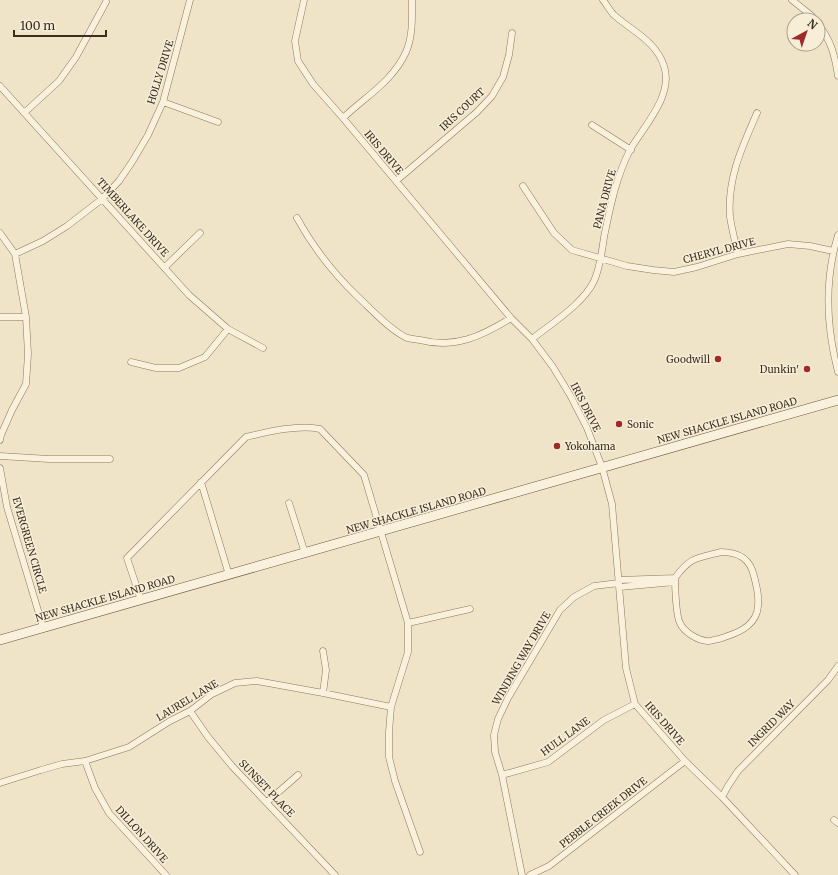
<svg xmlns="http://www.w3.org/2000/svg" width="838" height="875" viewBox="0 0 838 875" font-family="Merriweather,serif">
<rect width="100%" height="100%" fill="#f0e4c8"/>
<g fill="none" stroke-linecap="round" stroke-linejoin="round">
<defs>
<path id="street" d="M304,0L295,41L298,61L313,84L343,118L511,318L532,339L553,367L570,395L587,428L602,467L612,504L626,668L635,704L685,761L722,797L795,875
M792,0L812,16L815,20
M818,24C831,40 835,56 838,76
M0,86L189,295L228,329L263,348
M163,102L218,122
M24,113L59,81L76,57L106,2
M343,118C365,97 393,81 406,52C413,36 412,17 412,0
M592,125L631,150
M396,181L477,112L492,96L503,77L509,55L512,33
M523,186L554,233L572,250L627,266L653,270L674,272L697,267L738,254L788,244L810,246L833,251
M297,218C314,249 333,273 358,297C373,311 387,327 405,337C409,339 415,339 420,340C455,349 482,336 511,318
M0,233L15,254L26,317L28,354L26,384L12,410L1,435L0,440
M838,235C824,281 826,326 838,372
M15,254L43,241L67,226L102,199L119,181L132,162L148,135L163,102L190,0
M738,254C735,242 732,229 730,217C727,179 742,147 757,113
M165,267L200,233
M0,317H26
M532,339C551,324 584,303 594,281C600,268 602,252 604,237C610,208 616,177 630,150C643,127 674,96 664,66C656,41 632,31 614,15C610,11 607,5 603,0
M131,362L156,368H179L205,357L228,329
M0,456L49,459H110
M0,468L7,507L43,627
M201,482L229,575
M289,503L305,553
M721,552C738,552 750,558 754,576C757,588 760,599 757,612C752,629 734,634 719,639C715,639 710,642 707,641C697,640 684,632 680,623C676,616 675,586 675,578C690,557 697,558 721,552Z
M619,580L675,578
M620,587L675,582
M141,600L127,558L246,437C267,432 299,424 320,429L364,475L408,623V652L391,707L389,732V757L395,781L420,852
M408,623L470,609
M323,651L326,670L323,693
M190,711L208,737L232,766L335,875
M85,761L95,788L109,813L166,875
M502,775L548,762L604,720L635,704
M0,783L41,770L62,764L85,761L129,747L170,721L190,711L212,694L235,683L257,681L323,693L391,707
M722,797L728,786L738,771L828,680L838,666
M267,802L298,775
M834,820L838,823
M522,875L502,775L495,752L494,735L498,719L508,698L560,610L574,597L594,586L619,583
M530,875L549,866L685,761"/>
<path id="secondary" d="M0,640L838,400"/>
</defs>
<use href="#street" stroke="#8d765c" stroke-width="7"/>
<use href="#secondary" stroke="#6f573f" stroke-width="10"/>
<use href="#street" stroke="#faf1dc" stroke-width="6"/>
<use href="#secondary" stroke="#faf1dc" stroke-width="9"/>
</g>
<g fill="#9e2a2b" stroke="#f7eed8" stroke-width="1.5">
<circle cx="718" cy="359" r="4"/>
<circle cx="807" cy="369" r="4"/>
<circle cx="619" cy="424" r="4"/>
<circle cx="557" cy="446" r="4"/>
</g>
<g text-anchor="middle" stroke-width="3" stroke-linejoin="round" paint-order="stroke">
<g font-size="10" fill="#3d2e20" stroke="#f7eed8">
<text transform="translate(160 72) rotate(-73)" y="4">HOLLY DRIVE</text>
<text transform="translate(462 109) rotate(-43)" y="4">IRIS COURT</text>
<text transform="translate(384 152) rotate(50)" y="4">IRIS DRIVE</text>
<text transform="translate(604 199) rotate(-75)" y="4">PANA DRIVE</text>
<text transform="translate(133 217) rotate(48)" y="4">TIMBERLAKE DRIVE</text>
<text transform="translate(719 250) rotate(-15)" y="4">CHERYL DRIVE</text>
<text transform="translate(586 407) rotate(63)" y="4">IRIS DRIVE</text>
<text transform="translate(727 420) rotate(-16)" y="4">NEW SHACKLE ISLAND ROAD</text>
<text transform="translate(416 510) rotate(-16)" y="4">NEW SHACKLE ISLAND ROAD</text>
<text transform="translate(30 545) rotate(74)" y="4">EVERGREEN CIRCLE</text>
<text transform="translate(105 598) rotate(-16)" y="4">NEW SHACKLE ISLAND ROAD</text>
<text transform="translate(521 658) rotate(-60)" y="4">WINDING WAY DRIVE</text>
<text transform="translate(187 700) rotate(-31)" y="4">LAUREL LANE</text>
<text transform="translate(665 723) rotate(49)" y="4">IRIS DRIVE</text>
<text transform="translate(771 723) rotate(-45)" y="4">INGRID WAY</text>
<text transform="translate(565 736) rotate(-36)" y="4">HULL LANE</text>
<text transform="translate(267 788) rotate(46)" y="4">SUNSET PLACE</text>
<text transform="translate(603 812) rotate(-38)" y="4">PEBBLE CREEK DRIVE</text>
<text transform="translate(142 834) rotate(48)" y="4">DILLON DRIVE</text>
</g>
<g font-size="10" fill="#3d2e20" stroke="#f7eed8" text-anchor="end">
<text x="710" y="363">Goodwill</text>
<text x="799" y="373">Dunkin'</text>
<text x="627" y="428" text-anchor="start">Sonic</text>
<text x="565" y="450" text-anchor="start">Yokohama</text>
</g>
</g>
<g transform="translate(806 32) rotate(40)"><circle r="19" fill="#f7eed8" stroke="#ada18e"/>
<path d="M0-3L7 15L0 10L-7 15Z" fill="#9e2a2b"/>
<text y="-6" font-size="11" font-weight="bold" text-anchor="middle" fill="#3d2e20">N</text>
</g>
<path d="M14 30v6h92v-6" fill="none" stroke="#3d2e20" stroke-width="2"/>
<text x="20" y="30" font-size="12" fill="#3d2e20" stroke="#f7eed8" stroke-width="3" paint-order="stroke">100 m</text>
</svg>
